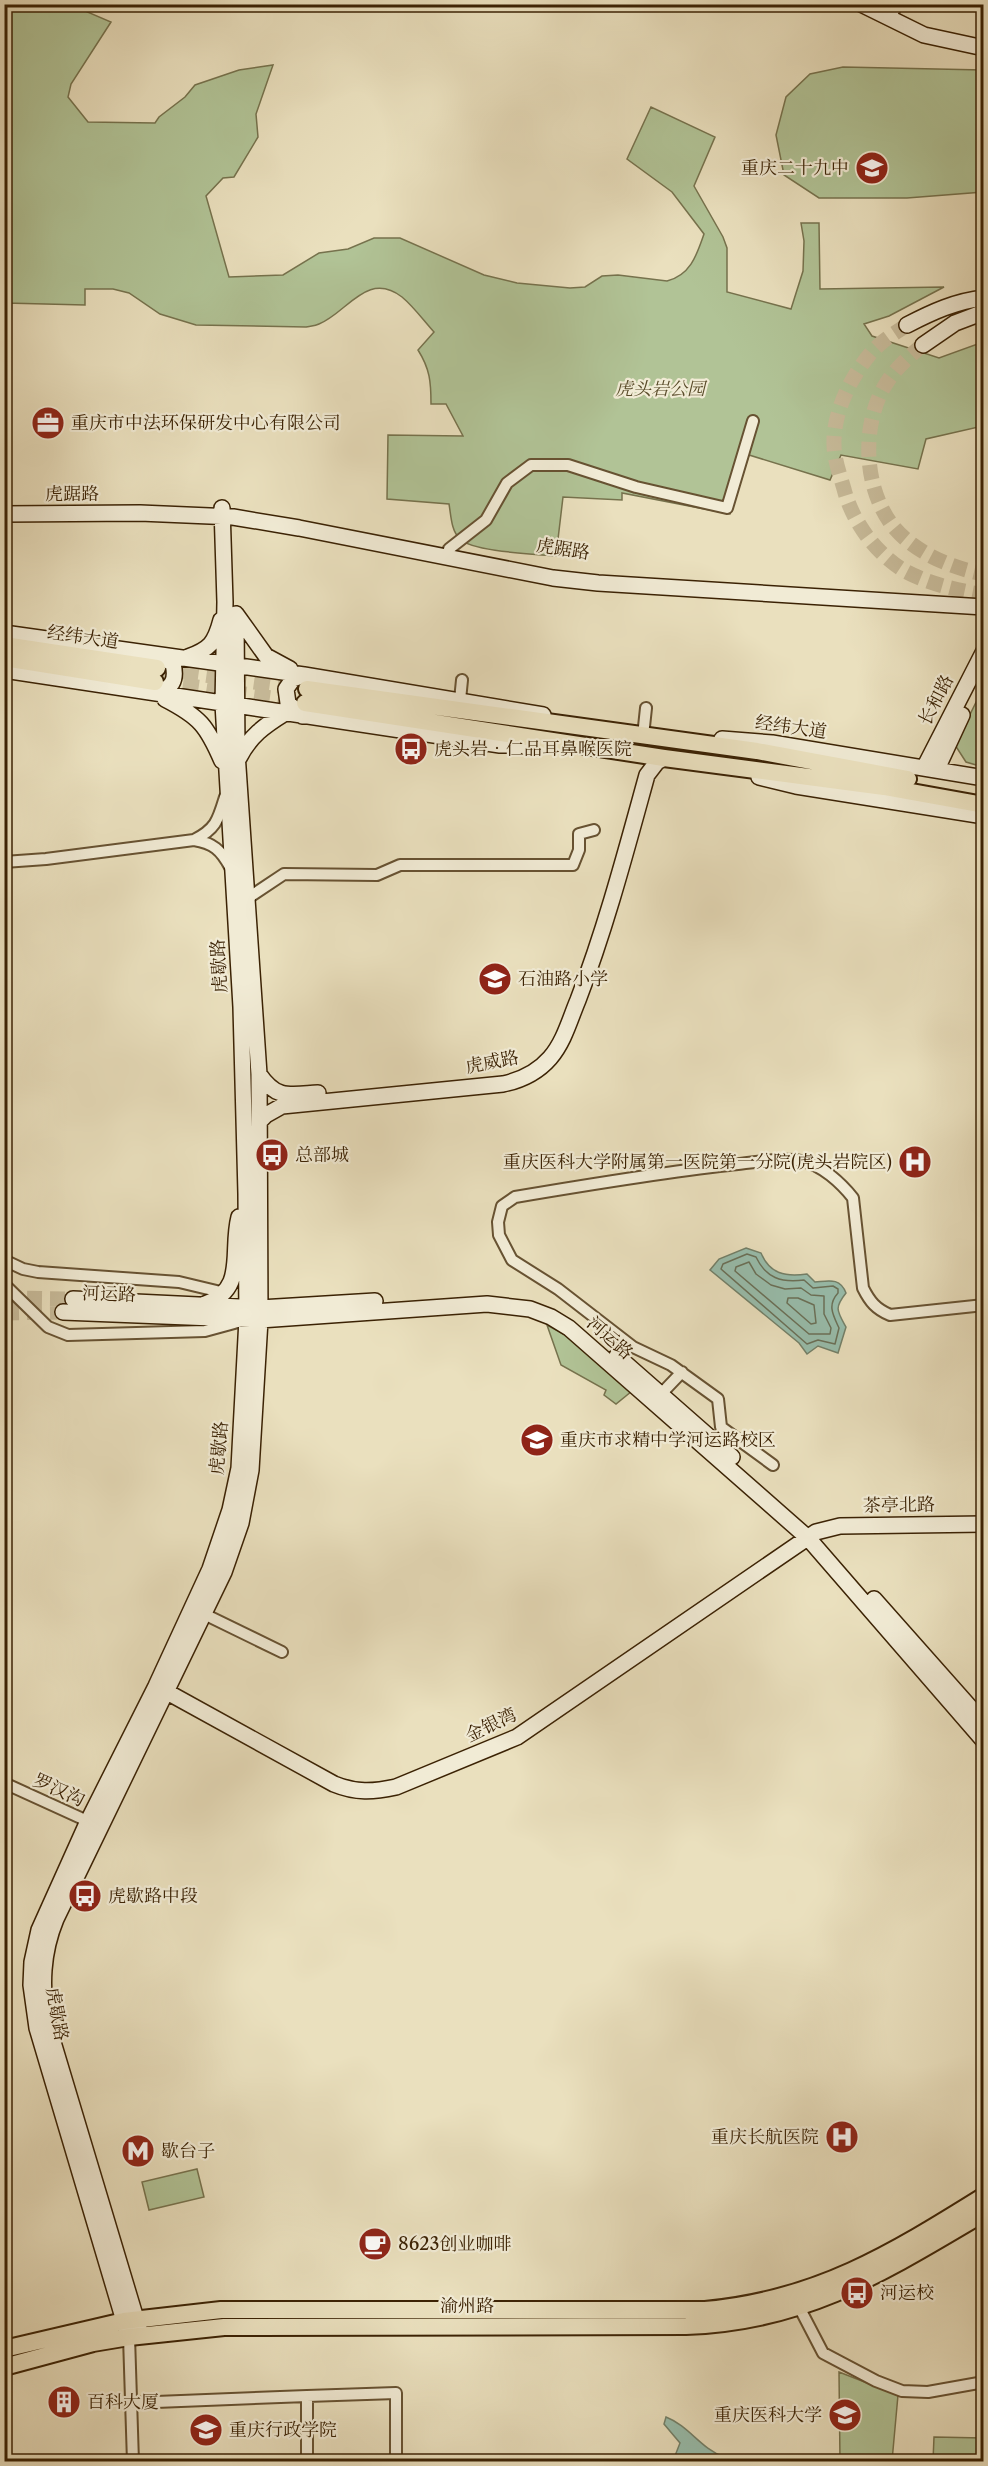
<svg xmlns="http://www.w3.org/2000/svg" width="988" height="2466" viewBox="0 0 988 2466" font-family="'Libre Caslon Text','Noto Serif SC',serif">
<rect width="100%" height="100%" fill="#eae0be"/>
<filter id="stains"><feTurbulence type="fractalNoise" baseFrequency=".00333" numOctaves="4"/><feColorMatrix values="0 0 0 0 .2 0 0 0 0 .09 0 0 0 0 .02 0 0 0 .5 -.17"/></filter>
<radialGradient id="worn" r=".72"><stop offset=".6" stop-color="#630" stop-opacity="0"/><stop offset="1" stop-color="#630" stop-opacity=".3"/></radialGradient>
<path fill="#b1c396" stroke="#76724d" stroke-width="1.5" d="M4,5H82L85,11L111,22L71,84L68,97L88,122L155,123L159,117L185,97L195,85L239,70L273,65L256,114L258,137L234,177L223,178L206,196L229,277L283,275L319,253L348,249L374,238H400L484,275L517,283L570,288L585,287L602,276L618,275L667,281C691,275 697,254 704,234L672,192L627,159L651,107L715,137L694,186L723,237L727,248V292L791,309L803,271L804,241L801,223H819L820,289L944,287L889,316L864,324L872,336L939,358L983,342V426L926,439L918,469L841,455L830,480L749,455L730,514L622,493V500L563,497L556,556C536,554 473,552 460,539C451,531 451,515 449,504L387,499L388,435L463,436L446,404H431C431,382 430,369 418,350L434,332C424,321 414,307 402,297C367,270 347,313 319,324C315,326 310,326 306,327L196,325L160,314L129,293L113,289H85V305L5,303Z
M843,67L983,70V192L907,198H819L784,175L776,135L786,97L810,74Z
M983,688V767L966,762L955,745Z
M547,1325L567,1336L632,1391L616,1404L604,1395L606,1390L561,1365Z
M197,2169L204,2197L149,2210L142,2182Z
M839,2372L898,2395L892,2461H840Z
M934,2437L983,2438V2461H933Z"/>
<path fill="#98bead" stroke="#738069" stroke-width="1.5" d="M746,1248L761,1253C770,1274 785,1277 807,1274L815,1282C828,1281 840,1277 846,1293C834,1308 837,1311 846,1327L838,1353L818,1346L807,1354L799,1343L710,1270L719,1259Z
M666,2417C689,2426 701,2449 724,2457V2461H673L680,2443L664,2424Z"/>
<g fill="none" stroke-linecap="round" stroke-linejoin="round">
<path stroke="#6a7058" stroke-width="1.5" d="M747,1254L756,1257C766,1278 781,1283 804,1280L813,1288L833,1286L838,1289V1293C827,1305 833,1315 839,1328L835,1344L818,1340L807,1344L721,1269L723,1264Z
M749,1262L756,1274L771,1285L785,1289L801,1288L811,1295L824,1296V1314L831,1328L830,1334H809L735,1271L736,1267Z
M788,1298H798L814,1305L816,1323L811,1324L787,1303Z"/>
<path stroke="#c7ba99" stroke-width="15" stroke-dasharray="15 8" stroke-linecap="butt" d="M907,325C895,333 881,341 871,353C851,376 833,413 834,444C834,459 840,475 844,489C852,521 876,554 905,571C929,584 957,590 984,595
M923,345C905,359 888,376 879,397C862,437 866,490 892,525C913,552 951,568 984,574
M4,1298L73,1299
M4,1313L63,1312"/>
<path stroke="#c7ba99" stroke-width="16" stroke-dasharray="16 8" stroke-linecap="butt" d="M159,668L307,689
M159,682L303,703"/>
<defs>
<path id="street" d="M890,19L897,4
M449,549L486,520L507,483L531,465H568L636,487L727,508L753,421
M460,700L462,680
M643,736L646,708
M225,797C218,820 216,829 194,840C213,843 221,850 230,867
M4,862L46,859L194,840
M248,898L284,874L377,875L400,865H573L579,850V834L594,830
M4,1260L23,1269L38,1272L179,1282L225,1293
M4,1284L48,1327L68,1335L205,1331L238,1322
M661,1394L682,1372
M773,1465L721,1427L718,1399L671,1365L633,1347L558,1289L512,1260L499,1235L498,1222L502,1206L515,1197C586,1185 657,1173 729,1165C750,1163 782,1157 802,1161C821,1164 842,1184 853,1198L863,1288C870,1302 876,1309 890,1315L984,1305
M204,1614L282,1652
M4,1783L94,1824
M797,2303L823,2353L876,2381L902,2391L928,2392L984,2382
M129,2337L133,2462
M131,2403L307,2396
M307,2462V2396L396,2393V2462"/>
<path id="secondary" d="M861,4L924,35L984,48
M907,325C932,312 956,301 984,298
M923,345L955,323L984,312
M4,514L140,513L233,517L299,528L553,578L598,583L984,607
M236,614L266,656L290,669
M4,633L304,675L543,715
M188,657C210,649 215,643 221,620
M4,670L500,745H545
M155,692C172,690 177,680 173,664L161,656
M165,699C200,717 207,726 222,761
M302,716L288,703L286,689L293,679L304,675
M722,739L772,743L984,778
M239,758C250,736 264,726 285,713
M924,768L984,651
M937,769L962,715
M759,777L796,786L984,816
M259,1074C277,1100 289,1095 318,1093
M260,1121L266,1115L282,1106L503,1084C522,1080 537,1073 550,1058C564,1042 570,1019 578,1000C606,927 626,851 647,775L657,762L664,758
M73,1299L260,1308L375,1301
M205,1304C247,1289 230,1252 239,1217
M63,1312L260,1320L487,1304L530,1309L551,1317L569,1328L808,1538L984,1741
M617,1356L732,1457
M874,1599L984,1723
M158,1687L334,1784C356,1793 373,1792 396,1787L517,1737L816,1532L840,1526L984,1524
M127,2331L37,2028L31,1985L32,1962L39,1930L88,1821L156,1686L210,1569L230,1510L239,1468L247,1319L246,1194L241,1007L223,704L225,602L222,508
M140,2332L47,2022C41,1986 42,1953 56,1919L224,1572L241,1523L251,1470L260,1320L259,1074L237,753L236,618"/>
<path id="primary" d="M4,645L157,668
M4,658L155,682
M307,689L757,751L908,779
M305,703L664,758L884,787L984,805
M4,2349L124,2321L221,2310H705C816,2300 891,2254 984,2196
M4,2367L93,2343L129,2337L224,2327L686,2326C806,2322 884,2272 984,2213"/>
</defs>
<use href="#street" stroke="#675232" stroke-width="14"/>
<use href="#secondary" stroke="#3b2204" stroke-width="18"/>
<use href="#primary" stroke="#3b2204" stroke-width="20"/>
<use href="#street" stroke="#f1ebd5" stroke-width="10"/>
<use href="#secondary" stroke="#f1ebd5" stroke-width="15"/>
<use href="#primary" stroke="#eae0be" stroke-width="16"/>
</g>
<defs>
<symbol id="school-disc" viewBox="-11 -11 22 22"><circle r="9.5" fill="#8f2418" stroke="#f1ebd5"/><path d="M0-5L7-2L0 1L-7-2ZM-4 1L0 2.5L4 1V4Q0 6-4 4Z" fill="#fff"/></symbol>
<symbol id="office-disc" viewBox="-11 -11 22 22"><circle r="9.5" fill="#8f2418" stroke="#f1ebd5"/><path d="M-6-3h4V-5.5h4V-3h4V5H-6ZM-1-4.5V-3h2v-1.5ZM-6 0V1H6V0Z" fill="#fff"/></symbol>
<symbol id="bus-disc" viewBox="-11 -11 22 22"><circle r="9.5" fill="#8f2418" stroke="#f1ebd5"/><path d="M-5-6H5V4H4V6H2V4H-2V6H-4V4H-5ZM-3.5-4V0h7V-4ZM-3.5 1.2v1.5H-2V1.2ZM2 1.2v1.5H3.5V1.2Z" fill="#fff"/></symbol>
<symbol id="hospital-disc" viewBox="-11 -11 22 22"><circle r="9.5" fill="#8f2418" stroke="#f1ebd5"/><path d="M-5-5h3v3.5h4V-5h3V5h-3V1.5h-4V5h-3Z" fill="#fff"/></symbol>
<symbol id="metro-disc" viewBox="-11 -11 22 22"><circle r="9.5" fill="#8f2418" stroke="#f1ebd5"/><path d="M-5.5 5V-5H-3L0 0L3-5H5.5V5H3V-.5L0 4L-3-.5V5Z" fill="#fff"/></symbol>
<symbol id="cafe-disc" viewBox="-11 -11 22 22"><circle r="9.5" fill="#8f2418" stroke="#f1ebd5"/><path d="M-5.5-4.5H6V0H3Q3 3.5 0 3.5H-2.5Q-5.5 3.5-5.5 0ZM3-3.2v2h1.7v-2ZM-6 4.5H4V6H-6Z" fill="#fff"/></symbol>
<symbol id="building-disc" viewBox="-11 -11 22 22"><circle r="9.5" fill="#8f2418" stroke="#f1ebd5"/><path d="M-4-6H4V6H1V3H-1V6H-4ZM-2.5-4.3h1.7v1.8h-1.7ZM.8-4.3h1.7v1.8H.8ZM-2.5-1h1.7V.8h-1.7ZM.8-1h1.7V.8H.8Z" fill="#fff"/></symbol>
<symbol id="university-disc" viewBox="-11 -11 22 22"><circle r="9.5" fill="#8f2418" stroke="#f1ebd5"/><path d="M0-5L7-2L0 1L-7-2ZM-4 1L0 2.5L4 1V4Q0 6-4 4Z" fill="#fff"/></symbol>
</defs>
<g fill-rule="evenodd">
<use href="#school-disc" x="853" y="149" width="38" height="38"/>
<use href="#office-disc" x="29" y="404" width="38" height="38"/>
<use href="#bus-disc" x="392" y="730" width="38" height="38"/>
<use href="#school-disc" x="476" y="960" width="38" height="38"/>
<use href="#bus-disc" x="253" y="1136" width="38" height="38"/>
<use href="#hospital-disc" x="896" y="1143" width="38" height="38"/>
<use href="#school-disc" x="518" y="1421" width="38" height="38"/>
<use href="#bus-disc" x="66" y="1877" width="38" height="38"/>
<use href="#hospital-disc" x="823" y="2118" width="38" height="38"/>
<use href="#metro-disc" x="119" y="2132" width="38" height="38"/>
<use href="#cafe-disc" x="356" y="2225" width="38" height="38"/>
<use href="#bus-disc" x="838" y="2274" width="38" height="38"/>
<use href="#building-disc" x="45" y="2383" width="38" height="38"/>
<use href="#university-disc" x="826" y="2396" width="38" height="38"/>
<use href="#university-disc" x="187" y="2411" width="38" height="38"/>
</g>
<g text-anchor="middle" stroke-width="4.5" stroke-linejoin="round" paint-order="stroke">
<g font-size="18" fill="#3b2204" stroke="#f1ebd5" text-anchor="start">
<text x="849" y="174" text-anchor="end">重庆二十九中</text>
<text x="71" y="429">重庆市中法环保研发中心有限公司</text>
<text x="434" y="755">虎头岩‧仁品耳鼻喉医院</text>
<text x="518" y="985">石油路小学</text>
<text x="295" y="1161">总部城</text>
<text x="892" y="1168" text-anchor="end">重庆医科大学附属第一医院第一分院(虎头岩院区)</text>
<text x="560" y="1446">重庆市求精中学河运路校区</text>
<text x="108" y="1902">虎歇路中段</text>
<text x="819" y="2143" text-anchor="end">重庆长航医院</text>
<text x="161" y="2157">歇台子</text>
<text x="398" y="2250">8623创业咖啡</text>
<text x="880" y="2299">河运校</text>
<text x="87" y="2408">百科大厦</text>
<text x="822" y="2421" text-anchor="end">重庆医科大学</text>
<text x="229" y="2436">重庆行政学院</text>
</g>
<g font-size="18" font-style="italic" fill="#584a28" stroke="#f1ebd5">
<text x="660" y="395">虎头岩公园</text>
</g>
<g font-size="18" fill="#3b2204" stroke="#f1ebd5">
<text x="72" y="500">虎踞路</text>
<text transform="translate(563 549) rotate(9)" y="6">虎踞路</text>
<text transform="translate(83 637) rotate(8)" y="6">经纬大道</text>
<text transform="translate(936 700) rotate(-63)" y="6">长和路</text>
<text transform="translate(791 727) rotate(8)" y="6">经纬大道</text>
<text transform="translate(219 966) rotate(-93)" y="6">虎歇路</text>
<text transform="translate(492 1062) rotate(-11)" y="6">虎威路</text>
<text transform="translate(109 1294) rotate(2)" y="6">河运路</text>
<text transform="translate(610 1338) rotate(41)" y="6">河运路</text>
<text transform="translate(219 1448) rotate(-85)" y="6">虎歇路</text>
<text transform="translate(899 1505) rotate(-1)" y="6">茶亭北路</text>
<text transform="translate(491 1725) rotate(-26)" y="6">金银湾</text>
<text transform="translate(59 1790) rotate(24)" y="6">罗汉沟</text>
<text transform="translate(57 2014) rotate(80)" y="6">虎歇路</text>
<text x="467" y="2312">渝州路</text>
</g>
</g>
<rect width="988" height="2466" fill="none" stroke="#eae0be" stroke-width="24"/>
<rect x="6" y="6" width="976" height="2454" fill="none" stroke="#3b2204" stroke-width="3"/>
<rect x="12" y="12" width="964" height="2442" fill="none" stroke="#3b2204" stroke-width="1.5"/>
<rect width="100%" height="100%" filter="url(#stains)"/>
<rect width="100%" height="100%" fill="url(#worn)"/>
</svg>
